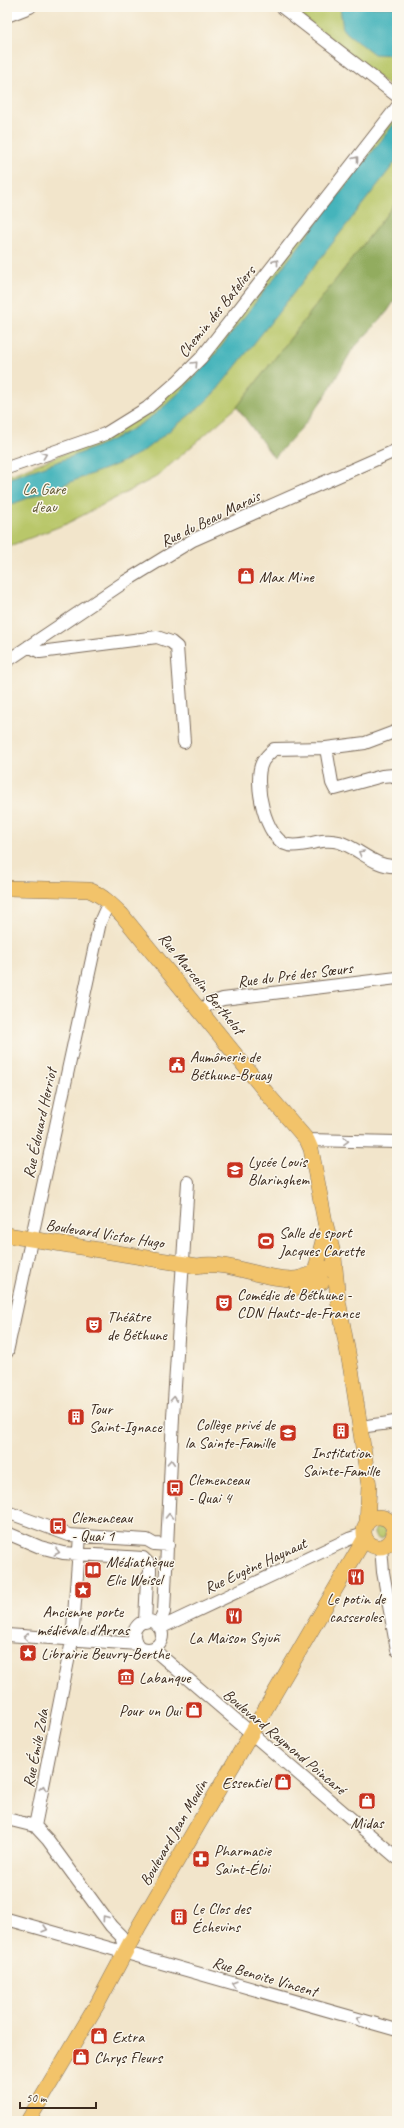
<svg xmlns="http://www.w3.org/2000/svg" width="404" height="2128" viewBox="0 0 404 2128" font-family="Caveat,sans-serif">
<rect width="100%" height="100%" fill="#fbf7ec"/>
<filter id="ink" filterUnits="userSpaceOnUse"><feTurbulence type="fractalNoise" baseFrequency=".025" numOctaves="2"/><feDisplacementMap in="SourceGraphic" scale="8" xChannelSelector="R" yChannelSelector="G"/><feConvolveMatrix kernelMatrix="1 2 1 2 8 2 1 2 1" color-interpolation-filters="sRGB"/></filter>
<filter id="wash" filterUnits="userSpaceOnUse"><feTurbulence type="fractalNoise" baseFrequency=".012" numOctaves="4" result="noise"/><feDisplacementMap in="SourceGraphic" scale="16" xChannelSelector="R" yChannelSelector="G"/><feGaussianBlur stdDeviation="0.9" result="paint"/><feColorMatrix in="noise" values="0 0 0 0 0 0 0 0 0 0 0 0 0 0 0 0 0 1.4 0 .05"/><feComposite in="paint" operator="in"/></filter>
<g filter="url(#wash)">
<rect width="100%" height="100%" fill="#f2e5cb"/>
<path fill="#b9c76a" stroke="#7a7844" d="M290,7H397V92Z
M397,114V201L237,407L156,477L66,524L7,547V476L94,442L168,395Z
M374 1533a6 6 0 1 1 12 0a6 6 0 1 1-12 0Z"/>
<path fill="#92ac5e" stroke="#666b3e" d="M397,201V297L387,312L352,350L327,393L305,424L274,458L237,407Z"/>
<path fill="#44b4bb" stroke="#406f6c" d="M340,7H397V55L374,54L343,30Z
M397,120V160L278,313L217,390L200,407L142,452L118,464L7,506V479C50,464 95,451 134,428C164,411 190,382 213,357Z"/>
</g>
<g filter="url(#ink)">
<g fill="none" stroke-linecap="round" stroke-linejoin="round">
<defs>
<path id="minor" d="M282,7L397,96
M7,16L30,7
M7,468L105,434L147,408L178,381L201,358L397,107
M29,646L40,652L157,637L171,642L177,647L184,742
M7,661L126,581L193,540L397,450
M397,731L365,743L326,748L274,749C270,753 264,758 262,763C253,781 265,840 288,845C306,848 320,837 339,842C359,848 375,868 397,866
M326,748L332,783L335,789L382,776L394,775L397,779
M202,1012L208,1004L223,999L397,978
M307,1140L397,1142
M7,1352L100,922L109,902
M359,1428C372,1424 384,1425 397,1421
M7,1512L69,1535L147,1540L154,1544L168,1545
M7,1533L40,1547L63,1553L143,1558L150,1565V1573L147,1579L145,1622
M381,1547L383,1572L397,1650
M134 1635a14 14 0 1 1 28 0a14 14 0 1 1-28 0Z
M158,1626L164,1612L173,1417L188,1182
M160,1628L349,1539L364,1534
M7,1635L138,1644
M154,1648L160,1655L397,1858
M7,1819L35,1826
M35,1826L72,1641L80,1536
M35,1826L48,1840L111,1926L121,1936L125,1951
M7,1919L397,2030"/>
<path id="major" d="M7,888L89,890C102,895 112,905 122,915L269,1096L307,1140L311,1149L325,1222L334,1257L338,1300L352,1375L369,1486L367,1523
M7,1235L197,1266C228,1260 260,1279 292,1279C304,1279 315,1272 327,1268L335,1272
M315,1272L325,1233
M297,1288L322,1282
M364 1532a15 15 0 1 1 30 0a15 15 0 1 1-30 0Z
M28,2121L98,2003L139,1926L365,1538"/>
</defs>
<use href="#minor" stroke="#7b6b5b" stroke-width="14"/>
<use href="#major" stroke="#7b6b5b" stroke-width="16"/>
<use href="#minor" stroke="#fff" stroke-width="12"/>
<use href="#major" stroke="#f2c36a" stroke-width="15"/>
</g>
<defs><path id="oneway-chevron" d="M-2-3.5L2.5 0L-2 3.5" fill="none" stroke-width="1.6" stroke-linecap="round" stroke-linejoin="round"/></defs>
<g stroke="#a79f9a">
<use href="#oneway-chevron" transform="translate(356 159) rotate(-52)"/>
<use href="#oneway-chevron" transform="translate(276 262) rotate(-52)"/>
<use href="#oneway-chevron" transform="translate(195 364) rotate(-47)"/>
<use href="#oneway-chevron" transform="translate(44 455) rotate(-20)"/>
<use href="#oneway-chevron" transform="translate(361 853) rotate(-150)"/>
<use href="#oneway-chevron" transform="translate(346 1141) rotate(2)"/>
<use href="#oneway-chevron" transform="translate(174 1399) rotate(-86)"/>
<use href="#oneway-chevron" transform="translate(171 1462) rotate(-87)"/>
<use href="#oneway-chevron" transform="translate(169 1516) rotate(-89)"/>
<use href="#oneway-chevron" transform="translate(57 1552) rotate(14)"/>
<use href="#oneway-chevron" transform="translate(26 1637) rotate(-175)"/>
<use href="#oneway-chevron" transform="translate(43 1788) rotate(-79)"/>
<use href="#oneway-chevron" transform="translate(105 1918) rotate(-126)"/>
<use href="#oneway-chevron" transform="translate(45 1929) rotate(16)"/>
<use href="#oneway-chevron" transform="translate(234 1984) rotate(-164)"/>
<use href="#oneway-chevron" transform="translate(359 2019) rotate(-164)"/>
</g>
</g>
<defs>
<symbol id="shop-square" viewBox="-11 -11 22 22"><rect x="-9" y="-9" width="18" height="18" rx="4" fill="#c8321e" stroke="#fbf7ec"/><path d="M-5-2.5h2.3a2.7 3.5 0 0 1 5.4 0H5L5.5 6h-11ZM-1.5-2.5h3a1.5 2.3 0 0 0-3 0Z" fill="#fff"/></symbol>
<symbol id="civic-square" viewBox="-11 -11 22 22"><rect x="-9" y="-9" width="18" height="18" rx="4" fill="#c8321e" stroke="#fbf7ec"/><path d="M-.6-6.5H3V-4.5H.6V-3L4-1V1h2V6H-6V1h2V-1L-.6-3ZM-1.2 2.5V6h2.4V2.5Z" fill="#fff"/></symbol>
<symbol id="school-square" viewBox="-11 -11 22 22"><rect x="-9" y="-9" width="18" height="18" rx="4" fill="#c8321e" stroke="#fbf7ec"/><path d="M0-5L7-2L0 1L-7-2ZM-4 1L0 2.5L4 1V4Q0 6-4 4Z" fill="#fff"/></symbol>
<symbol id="stadium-square" viewBox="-11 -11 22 22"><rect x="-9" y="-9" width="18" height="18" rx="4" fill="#c8321e" stroke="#fbf7ec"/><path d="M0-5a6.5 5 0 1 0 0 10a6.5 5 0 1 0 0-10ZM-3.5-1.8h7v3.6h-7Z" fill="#fff"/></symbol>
<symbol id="theatre-square" viewBox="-11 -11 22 22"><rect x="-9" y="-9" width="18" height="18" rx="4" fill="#c8321e" stroke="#fbf7ec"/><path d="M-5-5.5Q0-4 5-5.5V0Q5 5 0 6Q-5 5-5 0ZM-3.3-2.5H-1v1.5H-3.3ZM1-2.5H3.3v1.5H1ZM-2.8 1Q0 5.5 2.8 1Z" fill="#fff"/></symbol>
<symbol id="building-square" viewBox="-11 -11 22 22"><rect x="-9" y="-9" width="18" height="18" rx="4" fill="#c8321e" stroke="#fbf7ec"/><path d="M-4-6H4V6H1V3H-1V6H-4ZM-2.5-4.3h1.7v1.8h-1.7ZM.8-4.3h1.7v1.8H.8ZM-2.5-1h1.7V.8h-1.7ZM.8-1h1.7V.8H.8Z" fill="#fff"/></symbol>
<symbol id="bus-square" viewBox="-11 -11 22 22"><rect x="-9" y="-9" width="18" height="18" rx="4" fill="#c8321e" stroke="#fbf7ec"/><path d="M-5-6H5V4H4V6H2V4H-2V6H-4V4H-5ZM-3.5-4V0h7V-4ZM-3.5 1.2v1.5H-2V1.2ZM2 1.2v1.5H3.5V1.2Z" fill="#fff"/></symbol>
<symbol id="library-square" viewBox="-11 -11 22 22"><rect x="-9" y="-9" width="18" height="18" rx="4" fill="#c8321e" stroke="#fbf7ec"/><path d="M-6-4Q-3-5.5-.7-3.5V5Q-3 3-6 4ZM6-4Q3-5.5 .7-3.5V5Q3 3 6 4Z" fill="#fff"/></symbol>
<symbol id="restaurant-square" viewBox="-11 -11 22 22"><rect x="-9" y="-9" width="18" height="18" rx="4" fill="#c8321e" stroke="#fbf7ec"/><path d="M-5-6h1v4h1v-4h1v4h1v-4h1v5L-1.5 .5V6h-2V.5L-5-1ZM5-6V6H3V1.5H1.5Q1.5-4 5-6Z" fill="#fff"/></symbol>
<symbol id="sight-square" viewBox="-11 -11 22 22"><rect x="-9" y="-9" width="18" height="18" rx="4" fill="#c8321e" stroke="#fbf7ec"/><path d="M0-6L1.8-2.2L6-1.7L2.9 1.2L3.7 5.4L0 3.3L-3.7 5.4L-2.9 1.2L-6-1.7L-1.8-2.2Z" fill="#fff"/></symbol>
<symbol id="museum-square" viewBox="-11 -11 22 22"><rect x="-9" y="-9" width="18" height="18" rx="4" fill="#c8321e" stroke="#fbf7ec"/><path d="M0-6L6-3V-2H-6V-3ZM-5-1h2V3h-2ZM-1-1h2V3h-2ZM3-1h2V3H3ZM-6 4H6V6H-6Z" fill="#fff"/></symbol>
<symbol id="pharmacy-square" viewBox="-11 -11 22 22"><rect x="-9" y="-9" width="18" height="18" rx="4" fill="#c8321e" stroke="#fbf7ec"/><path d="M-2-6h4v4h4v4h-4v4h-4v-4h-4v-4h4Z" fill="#fff"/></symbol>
</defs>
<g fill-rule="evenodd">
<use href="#shop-square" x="236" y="566" width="20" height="20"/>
<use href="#civic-square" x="167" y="1055" width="20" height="20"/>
<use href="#school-square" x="225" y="1160" width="20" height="20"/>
<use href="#stadium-square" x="256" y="1231" width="20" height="20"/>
<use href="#theatre-square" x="214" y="1293" width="20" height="20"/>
<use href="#theatre-square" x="84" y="1315" width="20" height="20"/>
<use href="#building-square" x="66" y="1407" width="20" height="20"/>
<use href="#building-square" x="331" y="1421" width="20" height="20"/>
<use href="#school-square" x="278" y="1423" width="20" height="20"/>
<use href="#bus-square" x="165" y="1478" width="20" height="20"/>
<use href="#bus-square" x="48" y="1516" width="20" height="20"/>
<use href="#library-square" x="83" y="1560" width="20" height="20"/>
<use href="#restaurant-square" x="346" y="1567" width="20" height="20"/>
<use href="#sight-square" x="73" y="1580" width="20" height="20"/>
<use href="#restaurant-square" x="224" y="1606" width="20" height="20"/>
<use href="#sight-square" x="18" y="1643" width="20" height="20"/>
<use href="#museum-square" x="116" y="1667" width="20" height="20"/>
<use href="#shop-square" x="184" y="1700" width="20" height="20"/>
<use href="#shop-square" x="273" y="1772" width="20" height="20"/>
<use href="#shop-square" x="357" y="1791" width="20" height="20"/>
<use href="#pharmacy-square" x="191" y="1849" width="20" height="20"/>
<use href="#building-square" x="169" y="1907" width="20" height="20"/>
<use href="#shop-square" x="89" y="2026" width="20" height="20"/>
<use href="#shop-square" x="71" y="2047" width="20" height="20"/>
</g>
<g text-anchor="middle" stroke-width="3" stroke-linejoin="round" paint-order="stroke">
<g font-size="16" fill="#3b2a1e" stroke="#fbf7ec">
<text transform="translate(216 311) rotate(-51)" y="6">Chemin des Bateliers</text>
<text transform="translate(210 518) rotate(-26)" y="6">Rue du Beau Marais</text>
<text transform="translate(295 974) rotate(-7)" y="6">Rue du Pré des Sœurs</text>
<text transform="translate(202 983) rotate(51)" y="6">Rue Marcelin Berthelot</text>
<text transform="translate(39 1123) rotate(-78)" y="6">Rue Édouard Herriot</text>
<text transform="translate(105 1233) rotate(9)" y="6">Boulevard Victor Hugo</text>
<text transform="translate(255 1565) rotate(-25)" y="6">Rue Eugène Haynaut</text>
<text transform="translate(285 1741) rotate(40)" y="6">Boulevard Raymond Poincaré</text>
<text transform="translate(35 1748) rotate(-79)" y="6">Rue Émile Zola</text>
<text transform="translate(173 1832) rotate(-60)" y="6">Boulevard Jean Moulin</text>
<text transform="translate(265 1976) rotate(16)" y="6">Rue Benoite Vincent</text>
</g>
<g font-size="16" fill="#615935" stroke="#fbf7ec">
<text x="44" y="494">La Gare<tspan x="44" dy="18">d'eau</tspan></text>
</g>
<g font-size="16" fill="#3b2a1e" stroke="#fbf7ec" text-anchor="start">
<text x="259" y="582">Max Mine</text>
<text x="190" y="1062">Aumônerie de<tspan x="190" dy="18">Béthune-Bruay</tspan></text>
<text x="248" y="1167">Lycée Louis<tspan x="248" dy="18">Blaringhem</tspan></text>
<text x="279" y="1238">Salle de sport<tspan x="279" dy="18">Jacques Carette</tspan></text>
<text x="237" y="1300">Comédie de Béthune -<tspan x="237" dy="18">CDN Hauts-de-France</tspan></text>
<text x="107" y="1322">Théâtre<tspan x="107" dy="18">de Béthune</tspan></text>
<text x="89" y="1414">Tour<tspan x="89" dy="18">Saint-Ignace</tspan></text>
<text x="275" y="1430" text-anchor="end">Collège privé de<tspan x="275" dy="18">la Sainte-Famille</tspan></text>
<text x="341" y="1458" text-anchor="middle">Institution<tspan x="341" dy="18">Sainte-Famille</tspan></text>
<text x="188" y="1485">Clemenceau<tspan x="188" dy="18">- Quai 4</tspan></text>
<text x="71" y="1523">Clemenceau<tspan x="71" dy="18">- Quai 1</tspan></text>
<text x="106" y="1567">Médiathèque<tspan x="106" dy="18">Elie Weisel</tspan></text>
<text x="356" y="1604" text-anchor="middle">Le potin de<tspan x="356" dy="18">casseroles</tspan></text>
<text x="83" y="1617" text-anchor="middle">Ancienne porte<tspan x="83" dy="18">médiévale d'Arras</tspan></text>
<text x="234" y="1643" text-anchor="middle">La Maison Sojuñ</text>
<text x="41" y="1659">Librairie Beuvry-Berthe</text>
<text x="139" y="1683">Labanque</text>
<text x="181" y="1716" text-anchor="end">Pour un Oui</text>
<text x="270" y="1788" text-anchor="end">Essentiel</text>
<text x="367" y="1828" text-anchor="middle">Midas</text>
<text x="214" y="1856">Pharmacie<tspan x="214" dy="18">Saint-Éloi</tspan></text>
<text x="192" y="1914">Le Clos des<tspan x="192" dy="18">Échevins</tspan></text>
<text x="112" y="2042">Extra</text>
<text x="94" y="2063">Chrys Fleurs</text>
</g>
</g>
<rect width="404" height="2128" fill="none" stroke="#fbf7ec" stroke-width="24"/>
<path d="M20 2102v6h76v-6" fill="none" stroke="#3b2a1e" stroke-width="2"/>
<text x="26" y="2102" font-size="12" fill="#3b2a1e" stroke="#fbf7ec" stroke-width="3" paint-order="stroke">50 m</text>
</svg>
